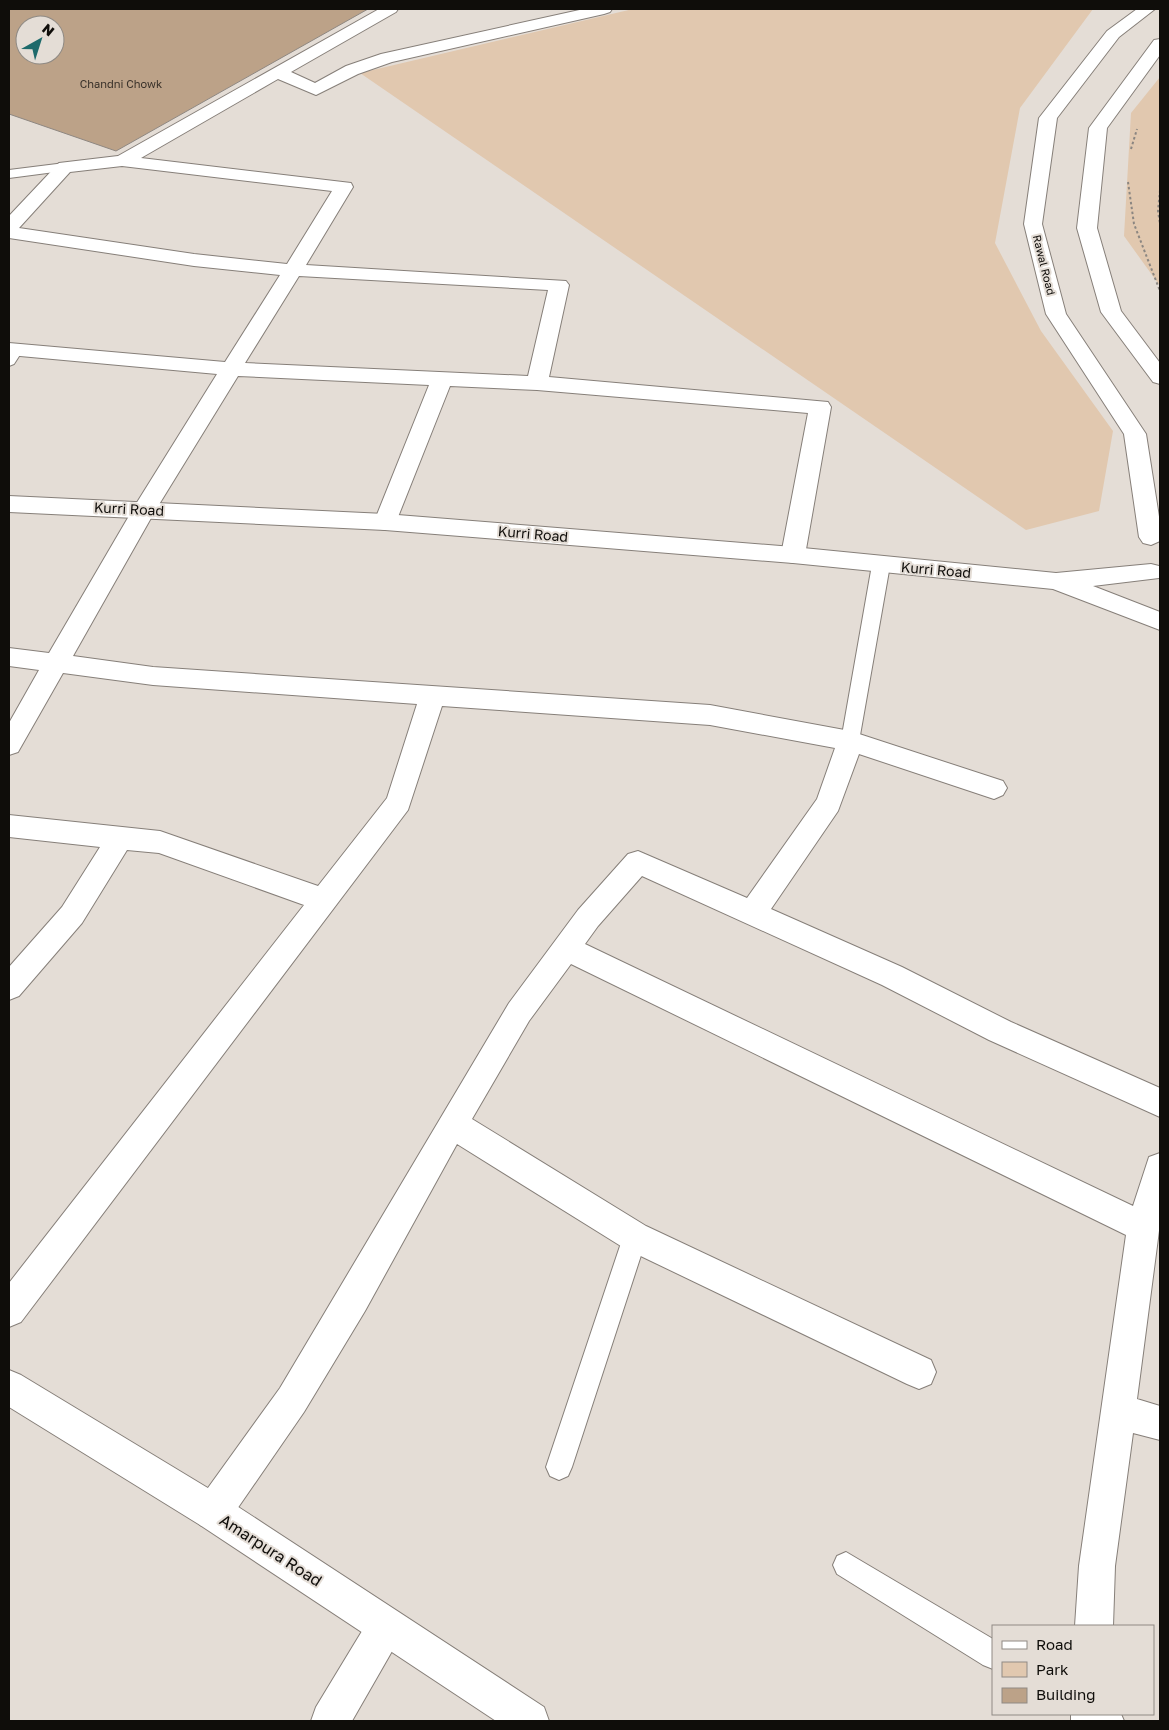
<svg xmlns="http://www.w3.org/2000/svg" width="1169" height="1730" viewBox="0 0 1169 1730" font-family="'Golos Text',sans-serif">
<rect width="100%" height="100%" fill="#e4ddd6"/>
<path fill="#e1c8af" d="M633,9H1093L1020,108L995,243L1041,331L1113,431L1099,511L1026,530L360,73Z
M1160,77V286L1124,236L1131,113Z"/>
<path fill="#bca288" stroke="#8e8781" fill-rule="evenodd" d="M9,9H368L116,151L9,114ZM25,25H55V55H25Z"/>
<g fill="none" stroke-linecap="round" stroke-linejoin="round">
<defs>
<path id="lane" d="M65,163L70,164L72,167L70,170L9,178V170Z
M15,345L20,347L23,350L14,364L9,366V348Z
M881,559L887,561L890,565L859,741L857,746L850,748L843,746L841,741L872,565L875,561Z
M635,1225L643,1229L647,1237L572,1467L568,1476L559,1480L550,1476L546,1467L623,1237L627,1229Z
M846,1552L993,1639V1669L983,1665L837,1574L833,1565L837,1556Z
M1075,1714H1121L1124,1721H1078Z"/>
<path id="street" d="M379,9H398L396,12L291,72L315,83L346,66L381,54L584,9H612L610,12L604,14L392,62L358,74L316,95L278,79L141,158L351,183L353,187L306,265L566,281L569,285L549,377L828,402L831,407L805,555L801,561L793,563L785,561L781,555L808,413L537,390L450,386L396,522L393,528L385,530L377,528L374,522L429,385L238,376L155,511L73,656L153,667L710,705L850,731L1003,781L1007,788L1003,795L994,799L859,754L838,811L771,909L902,967L1011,1022L1160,1088V1117L989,1040L882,985L642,876L598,926L585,944L1133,1206L1149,1157L1160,1153V1223L1137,1399L1160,1406V1440L1133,1433L1115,1566L1113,1626H1075L1079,1566L1126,1235L571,964L529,1021L472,1119L646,1226L931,1360L936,1372L931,1384L919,1389L907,1384L624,1248L457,1144L365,1311L304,1412L226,1525L213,1530L200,1525L195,1512L200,1499L280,1388L509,1003L578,910L628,854L638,851L747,898L817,799L835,748L710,725L442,706L408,810L21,1322L9,1327V1283L304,905L159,853L127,850L82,923L19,996L9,1000V967L62,907L100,847L9,837V815L160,831L318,886L387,798L417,704L153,685L63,673L18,752L9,755V723L39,670L9,666V648L49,653L136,504L217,374L9,355V343L225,362L280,275L194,266L9,238V216L59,163L118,156ZM122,166L332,191L287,264L194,254L19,228L70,172ZM299,276L548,290L528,376L245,363Z
M386,1607L399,1613L405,1626L399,1639L352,1721H311L316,1707L373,1613Z
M1071,1714H1109V1721H1071Z"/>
<path id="secondary" d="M1137,9H1155L1119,37L1057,118L1042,224L1066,314L1146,434L1160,523V541L1151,545L1143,543L1139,537L1124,434L1046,314L1024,224L1039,118L1107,31Z
M1160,39V55L1107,128L1097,228L1121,311L1160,363V384L1153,382L1101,312L1077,228L1089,128L1154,40Z
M9,496L385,514L793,547L1056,573L1151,564L1159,566V578L1093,586L1160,612V630L1053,589L793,563L385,530L9,512Z
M9,1370L21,1375L226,1499L544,1707L549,1721H496L200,1525L9,1407Z"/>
</defs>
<use href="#lane" stroke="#867f79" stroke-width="2"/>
<use href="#street" stroke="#867f79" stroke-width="2"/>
<use href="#secondary" stroke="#867f79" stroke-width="2"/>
<path stroke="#8b8681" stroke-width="2" stroke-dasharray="2.5 2.5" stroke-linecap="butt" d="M1131,149L1137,129
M1128,182L1134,224L1160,291
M1160,190L1158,211L1160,224"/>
<use href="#lane" fill="#fff" fill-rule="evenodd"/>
<use href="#street" fill="#fff" fill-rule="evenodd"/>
<use href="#secondary" fill="#fff" fill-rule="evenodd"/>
</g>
<g text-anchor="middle" stroke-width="4" stroke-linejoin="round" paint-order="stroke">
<g font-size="11" fill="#3a322a">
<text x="121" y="88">Chandni Chowk</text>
</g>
<g font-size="11" fill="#0f0d0a" stroke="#e4ddd6">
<text transform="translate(1044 265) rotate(76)" y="4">Rawal Road</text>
</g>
<g font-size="14" fill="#0f0d0a" stroke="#e4ddd6">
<text transform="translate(129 509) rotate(3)" y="5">Kurri Road</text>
<text transform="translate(533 534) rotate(5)" y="5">Kurri Road</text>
<text transform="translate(936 570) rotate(5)" y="5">Kurri Road</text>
</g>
<g font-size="16" fill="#0f0d0a" stroke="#e4ddd6">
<text transform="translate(271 1550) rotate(33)" y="6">Amarpura Road</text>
</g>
</g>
<rect width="1169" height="1730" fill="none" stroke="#0f0d0a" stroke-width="20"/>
<rect x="992" y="1625" width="162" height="90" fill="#e4ddd6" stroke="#8f8a84"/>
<rect x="1002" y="1641" width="25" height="8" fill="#ffffff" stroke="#8f8a84"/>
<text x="1036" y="1650" font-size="15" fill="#0f0d0a">Road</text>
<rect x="1002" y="1662" width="25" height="15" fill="#e1c8af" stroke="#8f8a84"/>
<text x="1036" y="1675" font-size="15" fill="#0f0d0a">Park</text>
<rect x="1002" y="1688" width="25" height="15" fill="#bca288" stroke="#8f8a84"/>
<text x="1036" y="1700" font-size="15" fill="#0f0d0a">Building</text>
<g transform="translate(40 40) rotate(39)"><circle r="24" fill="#e4ddd6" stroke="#8f8a84"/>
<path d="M0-4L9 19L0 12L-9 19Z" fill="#1d6a6b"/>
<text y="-8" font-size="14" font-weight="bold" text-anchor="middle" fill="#0f0d0a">N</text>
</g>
</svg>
